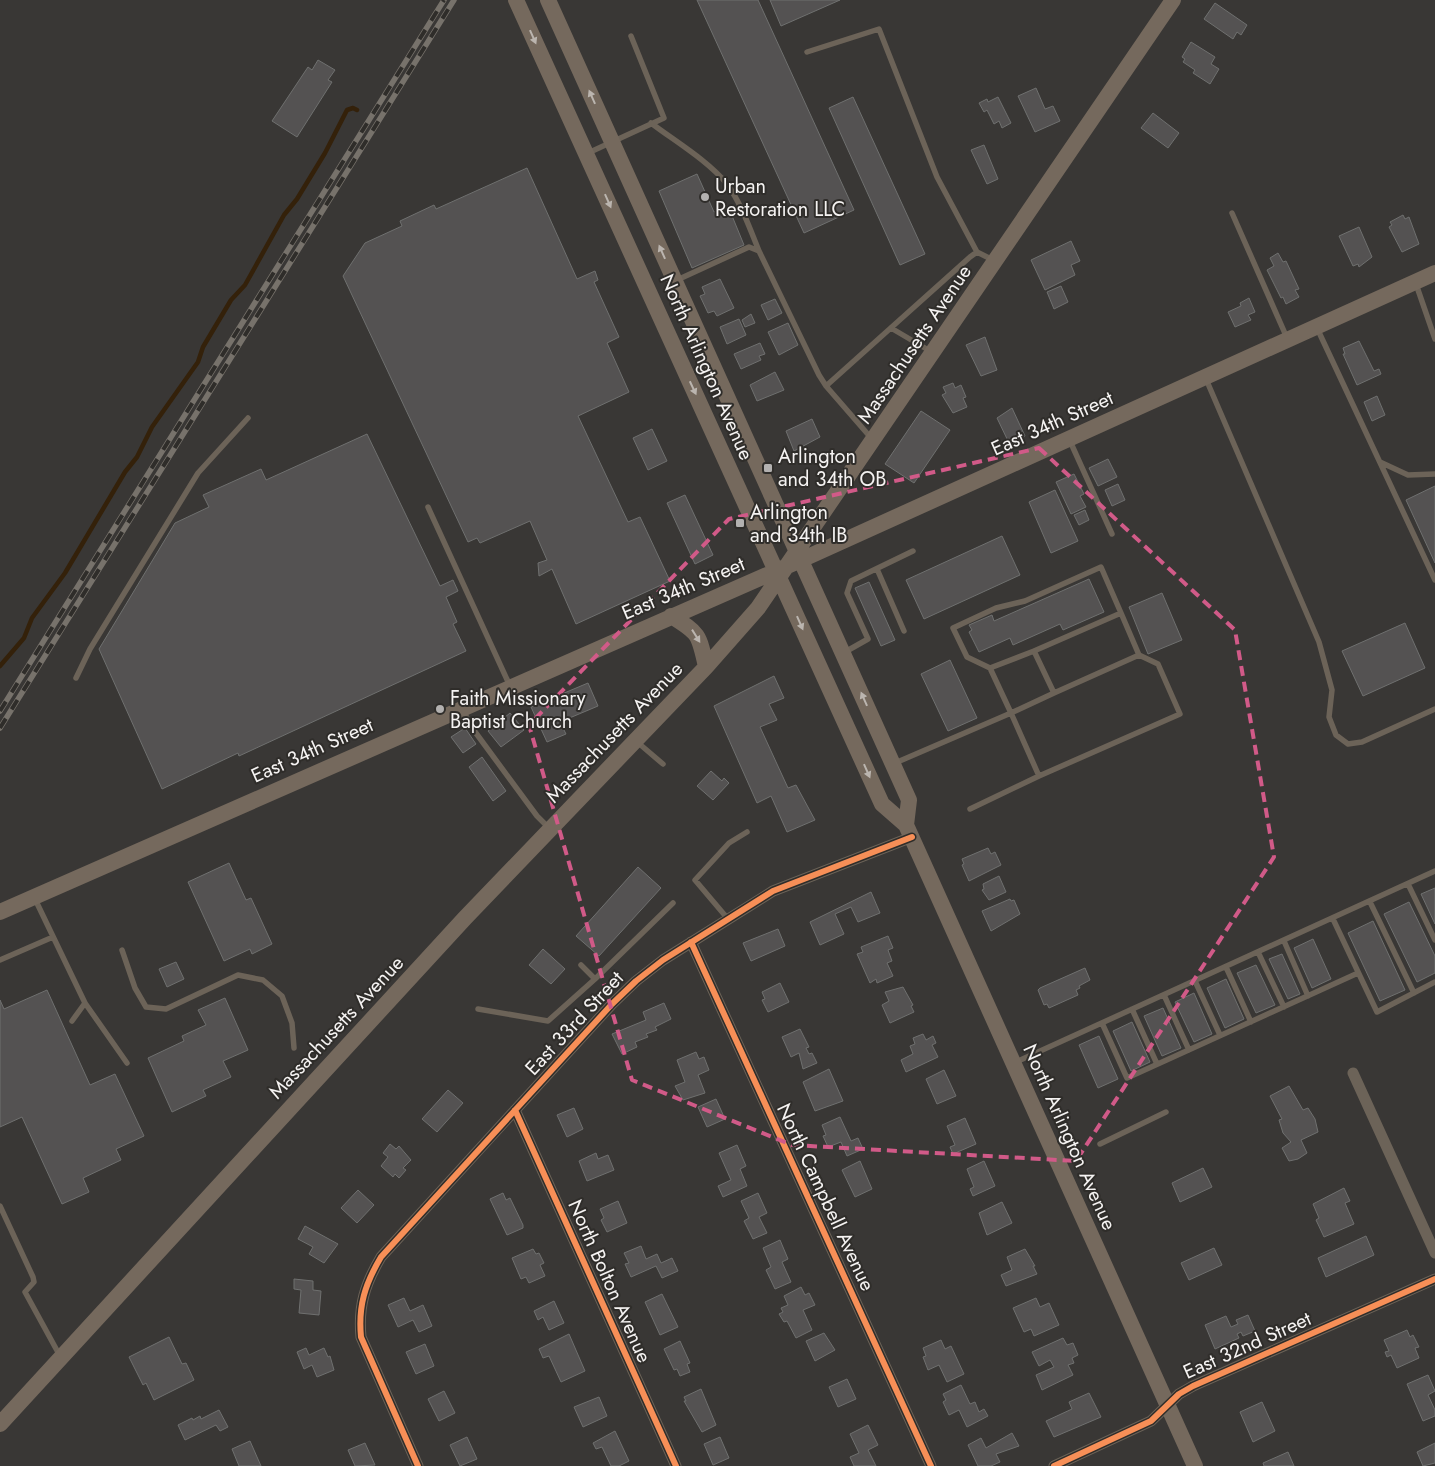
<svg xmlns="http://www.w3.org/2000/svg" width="1435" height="1466" viewBox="0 0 1435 1466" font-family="Jost,sans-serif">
<rect width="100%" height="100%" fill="#393735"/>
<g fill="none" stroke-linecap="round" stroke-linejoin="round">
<path stroke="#34210a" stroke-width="4.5" d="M0,666L24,638L32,618L65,573L125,472L137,457L152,427L198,362L203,347L231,300L245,285L284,215L297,199L325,153L347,110L353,108L357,110"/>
</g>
<path fill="#545252" stroke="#6f706f" d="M697,0H758L854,210L804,233Z
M770,0H840L781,26Z
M1215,3L1247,25L1241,35L1237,32L1233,39L1204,19Z
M1191,42L1215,57L1211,64L1219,69L1210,84L1193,73L1195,70L1183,62L1185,59L1182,57Z
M318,60L335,70L328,80L332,82L297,137L272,121L308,67L312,70Z
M1036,88L1045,109L1053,106L1060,121L1035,132L1018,96Z
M853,97L925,254L900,265L829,108Z
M998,97L1011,123L1002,128L999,121L994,124L987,110L984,112L979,103L987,99L988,102Z
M1153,113L1179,133L1168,148L1141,128Z
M984,145L998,179L987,184L971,150Z
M527,168L577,279L595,271L598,280L594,282L619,337L607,343L629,392L578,416L628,522L640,517L670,581L576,624L552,569L539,576L538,563L547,560L530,521L480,543L477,538L468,542L343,276L365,243L402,226L400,221L434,205L436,209Z
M697,174L714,212L728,206L744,245L692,268L659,191Z
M1403,215L1405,219L1409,217L1419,244L1402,252L1389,227L1392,225L1390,222Z
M1359,227L1372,257L1359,267L1358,264L1353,266L1339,236Z
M1071,241L1080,261L1071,265L1075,275L1045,290L1031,260Z
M1278,253L1283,262L1286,261L1299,289L1295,290L1299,297L1286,304L1283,297L1281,298L1267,270L1274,266L1270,258Z
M720,279L734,308L717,316L714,311L708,313L700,296L705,294L702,287Z
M1061,286L1068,302L1054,309L1047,292Z
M1249,298L1255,312L1248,315L1251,320L1235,327L1228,312L1241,306L1240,303Z
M775,299L782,313L768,320L761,305Z
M751,314L755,323L745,327L742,320Z
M739,319L746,335L727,344L720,327Z
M788,323L798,345L779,355L768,332Z
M985,337L997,370L981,376L966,345Z
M1359,341L1374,371L1379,369L1381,374L1357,385L1343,354H1345L1343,348Z
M760,343L765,354L759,356L761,360L741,369L734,354Z
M775,372L784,390L757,401L750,385Z
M953,383L955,388L961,385L966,397L963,398L967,407L953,413L942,395L946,393L943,387Z
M1377,396L1385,415L1372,421L1364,402Z
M1012,408L1025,436L1009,443L997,418Z
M921,411L950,430L914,483L885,464Z
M812,419L820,437L794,451L786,431Z
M652,429L667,461L648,470L633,438Z
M367,434L440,586L453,580L458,591L446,597L457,622L453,624L466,651L239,756L238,753L162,789L99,649L175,523L209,507L203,495L261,469L266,480Z
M1108,459L1117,477L1098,486L1089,468Z
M1074,474L1084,494L1080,496L1086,507L1071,514L1056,482Z
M1118,484L1125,500L1112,506L1105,490Z
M1435,486V563L1406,500Z
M1055,490L1078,541L1051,553L1029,502Z
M685,495L713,555L695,564L667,503Z
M1085,510L1089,520L1079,525L1074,515Z
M1002,536L1020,575L924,619L906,580Z
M1089,579L1104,612L1063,630L1060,624L1013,645L1010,638L979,652L969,632L972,630L969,625L992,615L994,621Z
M869,582L895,640L881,646L855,588Z
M1162,593L1182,640L1148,654L1129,607Z
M1405,623L1425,668L1363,696L1342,651Z
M950,660L977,718L948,731L921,674Z
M774,676L784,698L769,704L777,720L760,727L788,788L796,785L815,820L787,832L771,796L757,803L714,706Z
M588,683L598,706L560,722L566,734L547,742L531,707Z
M510,713L524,730L501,747L488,731Z
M465,728L476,744L463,753L451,737Z
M482,757L506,791L493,801L469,767Z
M711,771L722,781L724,778L729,783L713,800L697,786Z
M988,848L991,854L995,852L1001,865L969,881L962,865L964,864L962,859Z
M229,863L246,900L251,898L272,944L252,954L250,949L224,961L188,882Z
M638,867L661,888L599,956L576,936Z
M999,876L1006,892L989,900L982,890L984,889L983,884Z
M1435,888V924L1421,894Z
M871,892L880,913L858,922L851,907L835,914L844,934L820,945L810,922Z
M1010,899L1011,901L1014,900L1020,914L991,931L982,911Z
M1409,902L1435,956V973L1417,982L1384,914Z
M1373,921L1405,990L1380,1001L1348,933Z
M778,929L785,946L751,961L743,943Z
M888,936L893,948L888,950L892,961L887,963L893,976L877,983L876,979L870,983L857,954L863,952L861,947Z
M1313,939L1331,979L1312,988L1294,948Z
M543,949L565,969L551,984L529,965Z
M1282,954L1300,994L1288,999L1269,959Z
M176,962L184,979L167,987L159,969Z
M1256,965L1275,1005L1256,1013L1237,973Z
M1085,968L1090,980L1079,986L1080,988L1076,990L1078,995L1049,1008L1047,1004L1044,1005L1038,990L1040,988Z
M1226,979L1244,1019L1225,1028L1207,988Z
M780,983L789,1002L768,1012L762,1000L765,999L762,992Z
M903,987L913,1005L911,1006L914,1012L890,1023L882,1005L889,1001L885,992Z
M47,990L90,1085L115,1074L144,1136L116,1149L121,1160L83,1178L89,1192L62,1204L22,1117L0,1127V1000L4,1009Z
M1194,993L1212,1034L1194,1042L1175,1002Z
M225,998L248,1050L223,1061L231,1077L203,1090L206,1096L172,1112L148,1058L184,1041L182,1036L206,1025L198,1010Z
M664,1003L671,1019L655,1027L657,1030L646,1034L648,1037L635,1042L637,1047L622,1054L612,1034L646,1020L643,1012Z
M1163,1008L1181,1048L1162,1056L1144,1016Z
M1132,1022L1150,1062L1131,1071L1113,1031Z
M800,1029L809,1047L806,1048L809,1054L812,1053L817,1063L803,1069L799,1053L791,1057L782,1037Z
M923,1034L926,1040L933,1036L936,1043L932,1045L938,1057L906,1072L901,1060L913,1054L910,1046L915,1044L913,1038Z
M1099,1036L1118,1079L1098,1088L1079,1045Z
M696,1052L699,1059L704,1057L709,1070L698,1075L705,1093L683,1100L675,1086L685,1082L677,1060Z
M829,1069L843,1101L815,1111L803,1082Z
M944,1070L956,1096L937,1104L926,1079Z
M1289,1086L1303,1110L1308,1108L1315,1119L1318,1132L1301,1140L1307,1153L1298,1159L1289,1161L1282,1148L1291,1142L1283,1133L1279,1120L1282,1119L1270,1096Z
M448,1090L463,1103L437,1132L422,1119Z
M716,1099L725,1119L707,1127L698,1107Z
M574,1108L583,1129L567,1137L557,1115Z
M840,1117L851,1141L858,1138L863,1149L847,1156L841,1142L828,1147L823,1136L826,1135L822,1125Z
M965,1118L976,1144L953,1154L950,1147L955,1145L947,1126Z
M390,1144L396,1149L399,1146L411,1160L403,1168L406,1170L399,1178L395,1174L393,1177L381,1166L388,1157L383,1153Z
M737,1145L746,1166L740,1169L747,1186L723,1197L718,1186L731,1180L719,1153Z
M596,1153L598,1159L608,1155L614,1170L587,1181L579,1161Z
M860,1161L872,1189L855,1197L842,1170Z
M984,1161L995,1186L973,1196L970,1189L974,1187L967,1169Z
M1203,1168L1212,1187L1180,1202L1172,1183Z
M1344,1188L1350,1201L1345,1203L1354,1224L1324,1237L1316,1220L1319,1218L1313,1204Z
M358,1190L374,1205L357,1223L341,1208Z
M503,1193L506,1200L510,1198L523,1225V1228L507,1235L490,1199Z
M758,1193L767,1213L759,1217L767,1233L753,1239L744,1221L749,1218L741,1201Z
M618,1201L627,1223L607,1232L601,1220L604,1218L600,1209Z
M1002,1202L1012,1223L987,1235L979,1213Z
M305,1226L338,1244L324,1263L309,1254L313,1247L298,1239Z
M1366,1236L1374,1255L1326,1277L1318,1258Z
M780,1240L788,1259L782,1262L791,1282L775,1289L766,1270L771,1267L763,1248Z
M641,1246L646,1259L657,1254L661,1263L672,1258L678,1271L662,1278L656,1266L631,1277L625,1264L629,1263L624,1253Z
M1214,1248L1222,1265L1189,1280L1181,1263Z
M533,1249L536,1254L539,1253L544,1263L540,1265L545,1276L529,1283L526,1277L521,1279L512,1258Z
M1025,1249L1035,1266H1033L1037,1274L1006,1286L1001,1275L1012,1270L1007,1257Z
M294,1279L313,1281V1290L321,1291L319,1315L299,1313L301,1290L294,1289Z
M801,1287L805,1295L809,1293L815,1305L803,1310L812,1330L796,1338L787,1321L784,1322L779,1314L783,1312L781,1308L788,1305L784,1296Z
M662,1294L678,1327L660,1335L645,1302Z
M404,1298L410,1311L423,1305L432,1326L419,1332L413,1320L398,1327L388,1305Z
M1036,1298L1040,1307L1049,1303L1059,1325L1034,1336L1031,1329L1024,1332L1013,1308Z
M554,1301L564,1323L549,1330L543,1317L538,1320L534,1311Z
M1248,1315L1255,1331L1243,1336L1241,1332L1237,1334L1239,1338L1215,1349L1205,1325L1226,1316L1231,1327L1238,1324L1236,1320Z
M1407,1330L1410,1337L1413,1335L1419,1347L1415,1348L1419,1358L1397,1368L1391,1355L1387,1357L1385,1352L1389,1351L1384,1340Z
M824,1333L835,1350L815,1361L806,1341Z
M569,1334L585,1371L561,1382L549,1356L543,1358L539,1349Z
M169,1337L182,1364L186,1363L194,1380L154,1400L146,1383L143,1385L129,1357Z
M1063,1338L1067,1345L1073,1343L1078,1355L1072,1358L1074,1363L1068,1365L1073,1375L1042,1390L1036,1375L1054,1367L1050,1360L1039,1366L1032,1352Z
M941,1340L945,1349L951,1346L964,1374L947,1382L939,1365L928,1370L923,1357L926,1356L923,1348Z
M680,1341L690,1363L687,1364L690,1372L680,1376L677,1369L674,1370L664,1349Z
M425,1344L434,1366L416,1374L406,1352Z
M306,1348L309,1355L324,1348L328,1357L330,1356L334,1370L317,1377L312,1365L304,1369L297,1352Z
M1428,1375L1435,1391L1428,1395L1435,1410V1416L1423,1421L1407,1384Z
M847,1379L856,1399L838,1407L829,1387Z
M961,1385L970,1404L975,1402L979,1412L984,1409L988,1416L967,1427L959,1410L949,1415L943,1402L946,1400L943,1394Z
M701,1389L716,1425L702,1432L684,1401H686L684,1397Z
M444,1391L455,1413L439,1421L428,1399Z
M1089,1393L1101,1417L1054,1437L1046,1421L1072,1409L1069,1402Z
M599,1397L607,1416L583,1427L574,1407Z
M1262,1402L1275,1431L1253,1442L1240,1412Z
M219,1410L228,1427L220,1431L216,1425L185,1440L178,1425L192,1418L193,1420L200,1416L201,1419Z
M868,1425L878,1445L868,1450L876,1466H854L850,1457L859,1453L850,1434Z
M615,1431L629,1461L619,1466H611L602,1447L596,1449L593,1443Z
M1012,1433L1019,1446L996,1454L1000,1462L991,1466H978L968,1445L981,1438L986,1448Z
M467,1437L477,1459L460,1466L450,1445Z
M720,1437L729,1458L713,1465L704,1444Z
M250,1441L261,1466H239L232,1449Z
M365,1443L375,1465L355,1466L348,1450Z
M1435,1443V1463L1423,1466L1417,1452Z
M1288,1452L1294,1466H1264L1263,1463Z"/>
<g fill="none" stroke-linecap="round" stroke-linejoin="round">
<path stroke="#6c6358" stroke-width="5.5" d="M807,52L879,29L937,177L977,252
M651,123C676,142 707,160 727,184C741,203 750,229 759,251
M588,153L664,118L631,36
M1232,213L1287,338
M677,280L749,247L759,251L819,375L826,386L872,439
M1416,284L1435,339
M891,328L930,351
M1317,328L1435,580
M1206,379L1319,642L1332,690L1329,717L1336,735L1348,744L1362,742L1435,709
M826,386L970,257L977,252L993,260
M1070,441L1112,534
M1380,462L1408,475L1435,474
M428,507L510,686
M877,569L904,631
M1034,651L1121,613L1139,655
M845,652L868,639L847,593L851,581L913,551
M990,668L967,657L953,628L996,608L1025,601L1101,567L1121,613
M76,678L90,649L198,473L248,418
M463,709L470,725L537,816L550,829
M636,741L663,764
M895,763L1011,713L990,668L1034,651L1054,693L1011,713L1039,776L970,809
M1039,776L1180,714L1158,664L1139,655L1054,693
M1408,884L1435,940
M35,899L85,1003L72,1021
M1370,902L1414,993
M728,919L695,880L729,843L747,832
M1333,919L1377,1012L1435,982
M1284,941L1308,996
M122,950L135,988L146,1007L166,1009L238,975L263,980L282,996L292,1023L294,1048
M1258,952L1284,1007
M0,960L53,937
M581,965L595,979L673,903
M1226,967L1251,1022
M1195,981L1220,1035
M1164,995L1189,1050
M85,1003L127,1063
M478,1009L548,1021L595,979
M1132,1009L1157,1064
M1102,1023L1127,1078L1358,973
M1014,1063L1435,871
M1100,1144L1166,1112
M0,1206L33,1277L34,1282L25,1292L60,1356"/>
<path stroke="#6c6358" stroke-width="11" d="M691,942L931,1466
M1353,1073L1435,1253
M515,1110L676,1466
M418,1466L361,1337C358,1306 365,1284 381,1257L612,1004L636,981L663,960L773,891L912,837
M1054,1466L1151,1421L1179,1394L1193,1386L1435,1279"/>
<path stroke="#75695d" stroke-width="16" d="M516,0L882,804L906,825L1195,1466
M548,0L909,800L906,825
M671,616C699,633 699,634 706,667
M0,912L801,560L1435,273
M0,1424L465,918L706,667L758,608L1173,0"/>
<defs>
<path id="rail" d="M0,711L444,0
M0,728L454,0"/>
</defs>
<use href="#rail" stroke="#77726b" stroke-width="5.5"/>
<use href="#rail" stroke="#2f2d2a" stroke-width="4" stroke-dasharray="11" stroke-linecap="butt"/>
<defs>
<path id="cycleway" d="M691,942L931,1466
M515,1110L676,1466
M418,1466L361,1337C358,1306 365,1284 381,1257L612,1004L636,981L663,960L773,891L912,837
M1054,1466L1151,1421L1179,1394L1193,1386L1435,1279"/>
</defs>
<use href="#cycleway" stroke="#2f2d2a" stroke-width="9"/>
<use href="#cycleway" stroke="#f78f57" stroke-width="6"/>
</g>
<defs><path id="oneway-solid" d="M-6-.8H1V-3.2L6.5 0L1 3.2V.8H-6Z" transform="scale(1.25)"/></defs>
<g fill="#bbb5af">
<use href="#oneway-solid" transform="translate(533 37) rotate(66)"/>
<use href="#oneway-solid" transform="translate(592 97) rotate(-114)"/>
<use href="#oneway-solid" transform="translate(608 201) rotate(66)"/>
<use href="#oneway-solid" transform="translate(662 252) rotate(-114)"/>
<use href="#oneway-solid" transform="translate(693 388) rotate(65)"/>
<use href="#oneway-solid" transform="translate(800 623) rotate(66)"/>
<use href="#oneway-solid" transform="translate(696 636) rotate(58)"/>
<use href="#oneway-solid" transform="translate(864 699) rotate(-114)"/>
<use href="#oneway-solid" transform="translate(867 771) rotate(66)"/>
</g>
<path fill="none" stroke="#d15a88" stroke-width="4" stroke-dasharray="10 6" stroke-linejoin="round" d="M1039,448L1235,630L1274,857L1076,1161L792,1145L632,1080L529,725L729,519Z"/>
<g fill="#b3b1b0" stroke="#2f2d2a" stroke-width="2">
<circle cx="705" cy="197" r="5"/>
<rect x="763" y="463" width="10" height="10" rx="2.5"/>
<rect x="735" y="518" width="10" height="10" rx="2.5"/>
<circle cx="440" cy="709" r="5"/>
</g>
<g text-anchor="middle" stroke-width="4" stroke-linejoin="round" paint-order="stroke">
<g font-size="20" fill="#f5f3f2" stroke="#2f2d2a" text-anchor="start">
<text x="715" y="193">Urban<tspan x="715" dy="23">Restoration LLC</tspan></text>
<text x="778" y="463">Arlington<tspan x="778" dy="23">and 34th OB</tspan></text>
<text x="750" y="519">Arlington<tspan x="750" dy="23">and 34th IB</tspan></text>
<text x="450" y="705">Faith Missionary<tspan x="450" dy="23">Baptist Church</tspan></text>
</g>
<g font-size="20" fill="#f5f3f2" stroke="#2f2d2a">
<text transform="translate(914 344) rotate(-56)" y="7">Massachusetts Avenue</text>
<text transform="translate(707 367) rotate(66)" y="7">North Arlington Avenue</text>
<text transform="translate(1052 423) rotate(-24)" y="7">East 34th Street</text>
<text transform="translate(683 588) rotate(-23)" y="7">East 34th Street</text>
<text transform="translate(614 732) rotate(-46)" y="7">Massachusetts Avenue</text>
<text transform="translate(312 750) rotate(-24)" y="7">East 34th Street</text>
<text transform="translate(574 1023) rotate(-47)" y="7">East 33rd Street</text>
<text transform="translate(336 1027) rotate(-47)" y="7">Massachusetts Avenue</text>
<text transform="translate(1070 1137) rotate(66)" y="7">North Arlington Avenue</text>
<text transform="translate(826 1197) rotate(65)" y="7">North Campbell Avenue</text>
<text transform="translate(610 1281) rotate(66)" y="7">North Bolton Avenue</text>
<text transform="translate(1247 1345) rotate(-24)" y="7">East 32nd Street</text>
</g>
</g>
</svg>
